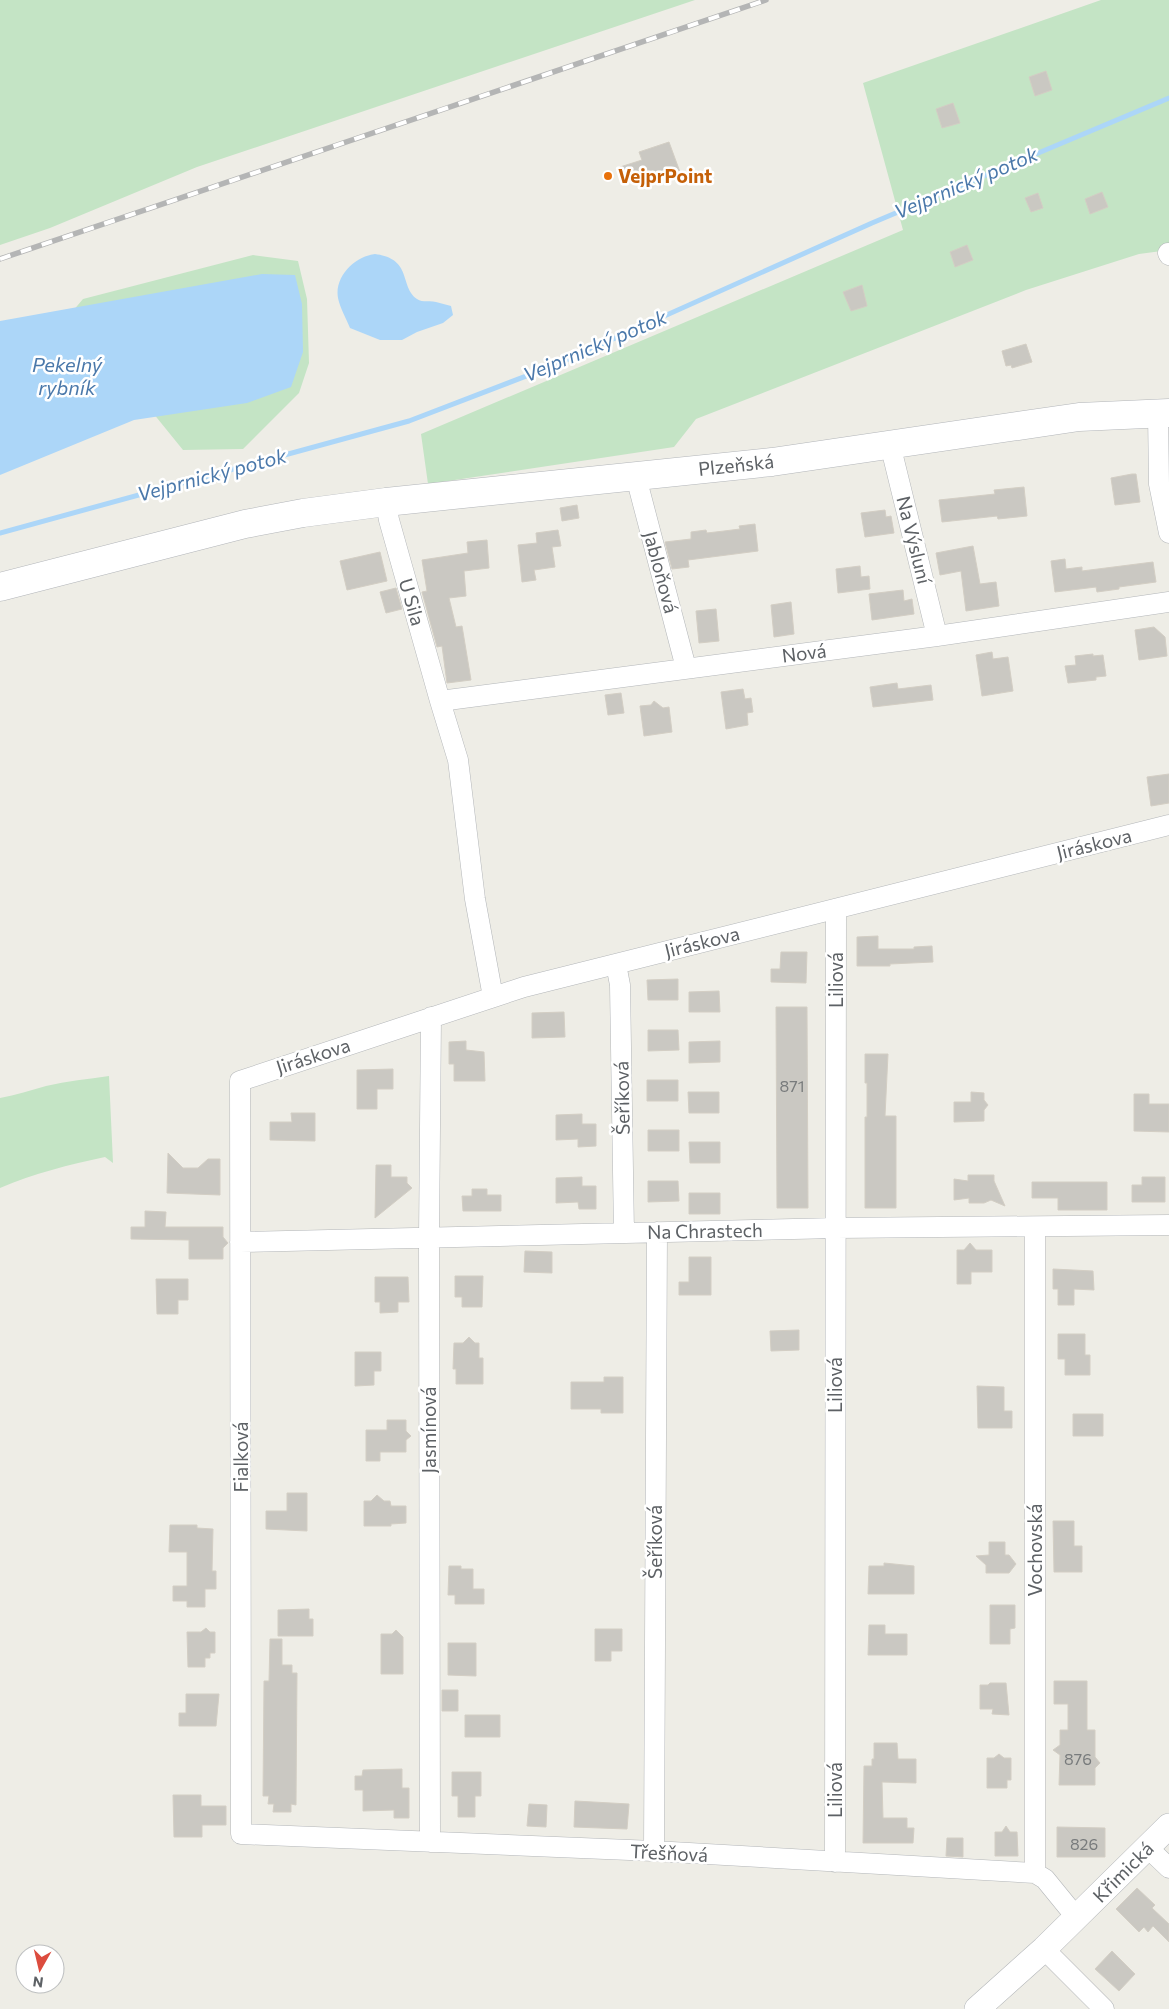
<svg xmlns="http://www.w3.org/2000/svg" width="1169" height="2009" viewBox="0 0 1169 2009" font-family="Commissioner,sans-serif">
<rect width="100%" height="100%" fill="#eeede6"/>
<path fill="#c4e4c5" d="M0,0H695L197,167L50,228L0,245Z
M1101,0H1169V250L1139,254L1026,290L696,419L674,447L428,484L421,434L903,230L863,83Z
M253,255L298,261L307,299L309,363L299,393L243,449L183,450L153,413L55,332L83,299Z
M109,1076L113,1163L105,1157C69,1165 34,1173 0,1188V1098C16,1095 31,1090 46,1086C67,1081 88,1079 109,1076Z"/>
<path fill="#acd6f8" d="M375,254C413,259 399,286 417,299C423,303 430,300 436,302C441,303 446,305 451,306L453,315L443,323L417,332L402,340H380L350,328C346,318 340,308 338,298C334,276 356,256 375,254Z
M262,274L295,275L302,304L303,352L291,387L247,403L134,420L0,475V321Z"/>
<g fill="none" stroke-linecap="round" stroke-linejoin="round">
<path stroke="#acd6f8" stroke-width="5" d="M0,533L409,421L555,365L872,223L1169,98"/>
</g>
<path fill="#cac8c2" stroke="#d3cec4" d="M1046,71L1052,90L1035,96L1029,77Z
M953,103L960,123L942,128L936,109Z
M669,142L680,172L650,182L647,175L625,183L620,167L642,160L639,152Z
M1102,192L1108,207L1090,214L1085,199Z
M1038,193L1043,208L1031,212L1025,198Z
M967,245L973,260L955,267L950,252Z
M862,285L867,306L851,311L843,292Z
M1026,344L1032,362L1012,368L1011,365L1006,366L1002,351Z
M1132,474H1136L1140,502L1115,505L1111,478Z
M1024,487L1027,516L998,519L997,516L942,522L939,500L995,494L994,490Z
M577,505L579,518L562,521L560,508Z
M885,510L886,517L891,516L894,533L865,537L861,513Z
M755,524L758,551L688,560L689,567L672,569L665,542L691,539V532L706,530L707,533L724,531L740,529L739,526Z
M558,530L561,546L552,547L555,567L534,570L536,580L522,582L518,545L537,543L536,533Z
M487,540L489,568L464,571L466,596L449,598L456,627L462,626L471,680L447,683L442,646L437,647L422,592L427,591L422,560L468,553L467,542Z
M973,546L980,584L996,582L999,606L966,611L961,571L940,575L936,553Z
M380,552L387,581L347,590L340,561Z
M1065,559L1066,569L1082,567V571L1153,562L1156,582L1119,587V589L1097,592L1096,587L1055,592L1051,561Z
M860,566L861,577L869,576L870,589L838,593L836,569Z
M396,588L402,609L386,613L380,592Z
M903,590L904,601L912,599L914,614L872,620L869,594Z
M791,602L794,634L774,637L771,605Z
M716,609L719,641L699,643L696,611Z
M1154,627L1165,637L1167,656L1139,660L1135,630Z
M992,652L993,659L1008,657L1013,691L982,696L976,655Z
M1093,654V656L1103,655L1106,676L1096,677V680L1068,683L1065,666L1076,665L1075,656Z
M897,683L898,689L931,685L933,700L873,707L870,687Z
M743,689L745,699L751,698L753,712L747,713L748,725L726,729L721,692Z
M621,693L624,713L608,715L605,695Z
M654,701L663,708L669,707L672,732L644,736L640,706L651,705Z
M1169,774V803L1151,806L1147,777Z
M878,936V949H914V947L932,946L933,962L890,964V966H857V937Z
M781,952H807L806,983L771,982V969H780Z
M678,979V1000H648L647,980Z
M719,991L720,1012H689V992Z
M776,1007H807L808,1208H777Z
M564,1012L565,1037L532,1038V1013Z
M648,1030H678L679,1050L648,1051Z
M466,1041V1050L484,1052L485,1081H454V1064H449V1042Z
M720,1041V1062L689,1063V1042Z
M865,1054H888L885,1116H896V1208H865V1117H867V1083H865Z
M393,1069V1089H377V1109H357V1070Z
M647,1080H678V1101H647Z
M688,1092H719V1113H689Z
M971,1092L984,1093V1100L988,1105L984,1110V1121L954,1122V1102H971Z
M1134,1094H1149V1104H1169V1132L1134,1131Z
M291,1113H315V1141L270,1140V1122H292Z
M582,1114V1124H596V1146L578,1147V1139L556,1140V1115Z
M648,1130H679V1151H648Z
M689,1142H720V1163H690Z
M168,1153L183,1168H198L208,1159H220V1195L167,1193Z
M376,1165H391V1177H407V1183L412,1188L375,1218Z
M968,1175H994V1181L1005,1206L991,1200L984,1203H969V1198L954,1200V1179L968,1181Z
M582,1177V1186H596V1209H579L578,1202L556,1203V1178Z
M1142,1177H1165V1202H1132V1185H1142Z
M648,1181H678L679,1201L648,1202Z
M1032,1182H1107V1210H1058V1198H1032Z
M472,1189H487V1195H501V1211H463L462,1196H472Z
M689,1193H720V1214H689Z
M145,1211L166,1212L165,1227H223V1237L228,1243L223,1248V1259H189V1240L131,1239V1227H145Z
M970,1243L976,1250H992V1272H971V1284H957V1250H964Z
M525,1251L552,1252V1273L524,1272Z
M689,1257H711V1295H679V1282H689Z
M1053,1269L1093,1271L1094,1290L1074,1289V1305H1058V1289H1053Z
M455,1276H483L482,1307H462V1297H455Z
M375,1277H408L409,1302H398V1312L380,1313V1302H375Z
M156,1279H188V1300H178V1314H157Z
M799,1330V1350L771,1351L770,1331Z
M1058,1334H1085V1355H1090V1375H1065V1359H1058Z
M469,1337L475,1343H479V1358H483V1384H456V1369H453L454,1343H463Z
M355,1352H381V1371H374V1385L355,1386Z
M604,1377H623V1413H601V1409H571V1382H604Z
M977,1386L1004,1387V1411H1012V1428H978Z
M1073,1414H1103V1436H1073Z
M387,1420H406V1431L411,1436L406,1440V1452H380V1461H366V1430H387Z
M287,1493H307V1531L266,1529V1511H287Z
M377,1495L384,1501H390L391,1506H406V1523L391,1524V1526H364V1501H371Z
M1053,1521H1074V1546H1082V1572H1054Z
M170,1525H197V1528L213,1529L212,1571H216V1589H205V1607H187V1601H173V1586H187V1552H169Z
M989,1542H1005V1555H1009L1016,1564L1009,1573H986V1565L976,1556L989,1555Z
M884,1563L914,1566V1594H868L869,1566H884Z
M449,1566H461V1569H473V1589H484V1604H455V1595H448Z
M990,1605H1015V1628L1010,1629V1644H990Z
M309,1609V1619H313V1636H278V1610Z
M869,1625H885V1634H907V1655H868Z
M206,1628L210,1632H215V1653H210V1658H205V1667H188L187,1632H201Z
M595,1629H622V1651H611V1661H595Z
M396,1630L403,1637V1674H381V1634H392Z
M270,1639H282V1665H292V1673H297L296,1805L291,1804V1812H273L274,1804H268L269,1796H263L264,1681H269Z
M448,1643H476V1676L448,1675Z
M1054,1681H1087V1730H1095V1757L1100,1763L1095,1768V1785H1059L1060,1755L1053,1750L1060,1745V1730H1068V1704H1054Z
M990,1683H1006L1009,1715L992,1714L993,1709H980V1685H988Z
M442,1690H458V1711H442Z
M186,1694H219L216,1726H179V1713H186Z
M465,1715H500V1737H465Z
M874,1743H897L898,1759H916V1783L882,1782L883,1818H907V1828H914L913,1843H863L864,1766H872V1759H874Z
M999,1754L1004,1758H1011V1780H1007V1788H987V1758H994Z
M402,1769V1788H409V1818H394V1810L363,1811V1790H355V1776H362L363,1770Z
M452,1772H481V1796H475V1817H458V1796H452Z
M173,1795H201V1806H226V1825H202V1837H174Z
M575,1801L629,1804L627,1829L574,1827Z
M529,1804L547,1805L546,1827L527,1826Z
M1006,1826L1010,1832H1017L1018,1856H995V1832H1002Z
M1057,1827L1105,1828V1857H1057Z
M947,1838H963V1857L946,1856Z
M1137,1888L1155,1905L1152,1908L1169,1924V1942L1153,1926L1148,1932L1144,1927L1139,1932L1116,1909Z
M1112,1951L1135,1974L1119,1991L1095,1969Z"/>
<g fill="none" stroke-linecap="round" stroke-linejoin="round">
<defs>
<path id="minor" d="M1168,253L1169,255
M1158,413L1159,484L1169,533
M890,444L937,636
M636,477L686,668
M386,502L389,520L440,701L458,760L475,899L493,997
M440,701L937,636L1169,602
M616,964L620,985L624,1233
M240,1242L836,1228L1169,1225
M430,1842L429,1238L431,1017
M1147,1847L1169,1868
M654,1851L657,1232
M835,1862L836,909
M1035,1873V1227
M1076,1917L1045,1879L1035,1873L654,1851L241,1834L240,1081L524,987L1169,825
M1044,1949L1104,2009"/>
<path id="tertiary" d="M977,2009L1044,1949L1169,1826"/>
<path id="secondary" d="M0,587L245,524L303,513L386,502L772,462L1079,417L1169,413"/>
</defs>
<use href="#minor" stroke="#b3b6b9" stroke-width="21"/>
<use href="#tertiary" stroke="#b3b6b9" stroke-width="26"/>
<use href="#secondary" stroke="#b2b5b9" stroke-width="29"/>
<use href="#minor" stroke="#fff" stroke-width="20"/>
<use href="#tertiary" stroke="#fff" stroke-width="25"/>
<use href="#secondary" stroke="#fff" stroke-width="28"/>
<defs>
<path id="rail" d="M0,259L766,0"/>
</defs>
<use href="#rail" stroke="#b4b5b5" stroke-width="5.5"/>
<use href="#rail" stroke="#fff" stroke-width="4" stroke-dasharray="11" stroke-linecap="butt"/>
</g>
<circle fill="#e8710a" stroke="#fff" stroke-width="2" cx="608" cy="176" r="5"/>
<g text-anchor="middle" stroke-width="5" stroke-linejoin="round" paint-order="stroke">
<g font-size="16" fill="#787b7c">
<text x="792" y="1092">871</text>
<text x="1078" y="1765">876</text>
<text x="1084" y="1850">826</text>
</g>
<g font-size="19" font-weight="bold" fill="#c56008" stroke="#fff" text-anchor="start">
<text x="618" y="183">VejprPoint</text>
</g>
<g font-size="19" fill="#5d6165" stroke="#fff">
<text transform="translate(736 465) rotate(-6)" y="7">Plzeňská</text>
<text transform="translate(914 540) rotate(76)" y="7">Na Výsluní</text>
<text transform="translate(661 572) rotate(75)" y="7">Jabloňová</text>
<text transform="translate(412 602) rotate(74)" y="7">U Sila</text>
<text transform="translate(804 653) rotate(-7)" y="7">Nová</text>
<text transform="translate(1094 844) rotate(-14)" y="7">Jiráskova</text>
<text transform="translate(702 942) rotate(-14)" y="7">Jiráskova</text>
<text transform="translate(836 980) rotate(-90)" y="7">Liliová</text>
<text transform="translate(313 1056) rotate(-18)" y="7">Jiráskova</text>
<text transform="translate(622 1098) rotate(-91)" y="7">Šeříková</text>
<text transform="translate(705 1231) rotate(-1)" y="7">Na Chrastech</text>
<text transform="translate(835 1385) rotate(-90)" y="7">Liliová</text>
<text transform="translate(429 1430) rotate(-90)" y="7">Jasmínová</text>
<text transform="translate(241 1457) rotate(-90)" y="7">Fialková</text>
<text transform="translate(655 1542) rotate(-90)" y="7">Šeříková</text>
<text transform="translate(1035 1550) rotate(-90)" y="7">Vochovská</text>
<text transform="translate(835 1790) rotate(-90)" y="7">Liliová</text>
<text transform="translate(669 1853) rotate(3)" y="7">Třešňová</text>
<text transform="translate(1123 1872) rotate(-45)" y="7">Křimická</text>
</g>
<g font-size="20" font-style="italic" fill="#4a78aa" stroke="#fff">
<text transform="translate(966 183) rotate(-23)" y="7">Vejprnický potok</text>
<text transform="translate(595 346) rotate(-23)" y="7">Vejprnický potok</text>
<text x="67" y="372">Pekelný<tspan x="67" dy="23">rybník</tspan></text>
<text transform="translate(212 475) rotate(-15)" y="7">Vejprnický potok</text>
</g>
</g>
<g transform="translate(40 1969) rotate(188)"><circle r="24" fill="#ffffff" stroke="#bec0c1"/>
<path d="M0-4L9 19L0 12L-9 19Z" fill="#dc4c3e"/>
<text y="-8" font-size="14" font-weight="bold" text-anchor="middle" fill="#5d6165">N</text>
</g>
</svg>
